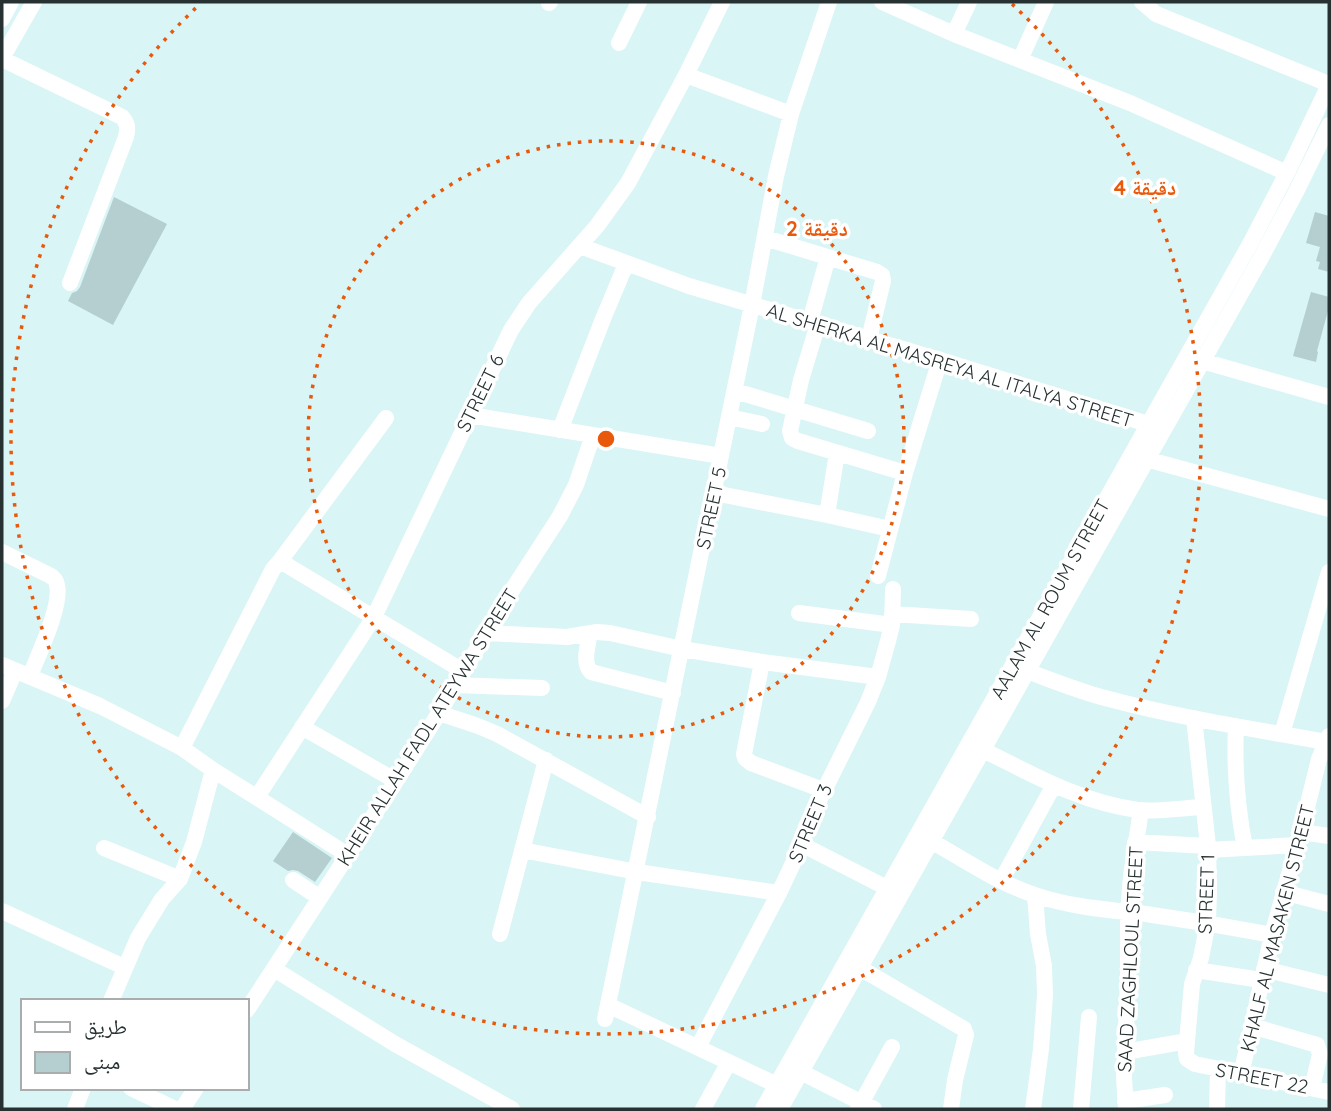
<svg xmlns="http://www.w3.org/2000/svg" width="1331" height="1111" viewBox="0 0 1331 1111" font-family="Quicksand,'Noto Naskh Arabic',sans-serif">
<rect width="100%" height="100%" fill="#d9f5f6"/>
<path fill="#b5cfd1" d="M114,197L167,224L113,325L68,301L72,293L77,291L80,287Z
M1315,212L1329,216V272L1318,269L1320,262L1316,261L1320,247L1306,243Z
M1311,292L1329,297V311H1328L1317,351L1318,352L1316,362L1293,356Z
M293,832L332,858L315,882L298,871L293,870L288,871L273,861Z"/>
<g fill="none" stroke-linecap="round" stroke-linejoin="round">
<path stroke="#fff" stroke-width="16" d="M882,2L954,34L1130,103L1287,173
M1142,2L1156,14L1329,84
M549,3L550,2
M2,19L11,2
M954,34L969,2
M619,43L639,2
M2,58L34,2
M2,59L122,117C128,124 128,128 126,137L70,283
M1020,60L1046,2
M686,75L791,114
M765,238L877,272L882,275L883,281L869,339
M580,246L689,286L940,360L1148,424
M810,321L828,257
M818,324L801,380L790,431L792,438L798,441L905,473
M1202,361L1329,397
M735,391L868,431
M470,415L721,456
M729,417L762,424
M560,430L603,319L626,264
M1146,459L1329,509
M714,493L827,515L890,529
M827,515L837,453
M2,552L51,576C55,580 56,579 57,585C62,606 38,655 30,676
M280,561L386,418
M878,576L905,473L940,360
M799,613L892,625
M892,614L971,619
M486,633L567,637L597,632L610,633L682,649L762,662L878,677
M590,633C588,646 582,662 591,672L673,693
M762,662L744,754L745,758L751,763L823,790
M2,665L100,706L182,748L213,770L348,855
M1027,671C1054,681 1081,692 1109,699C1180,718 1254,729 1326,742
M455,685L542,688
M2,701L15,671
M439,713L478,726L497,734L648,817
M1194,718L1208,846L1209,891L1208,922L1201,958L1192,984L1186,1053L1187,1059L1195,1064L1329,1092
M1236,726C1234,768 1237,807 1245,848
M302,727L396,781
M1282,734L1329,572
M182,748L273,569L280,561L463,671
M983,750C1032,774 1082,803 1138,810C1159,812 1182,808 1203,807
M257,797L374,617L511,330L529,303L597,226L628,183L686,75L722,2
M1301,832L1329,836
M931,841C965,860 998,883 1035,895C1070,907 1109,910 1146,914C1188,920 1230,927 1272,935
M1135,842L1208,846
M801,844L887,888
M104,848L180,879
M522,850L637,872L779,893
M1208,850L1297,845
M293,880L320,898
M1001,881L1054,785
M1283,892L1329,904
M2,911L124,967
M500,934L546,760
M860,968L964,1029L966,1035L955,1080L951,1109
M274,969L395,1044L512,1109
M1264,969L1329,985
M1196,970L1261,980
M111,1001L138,938L162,899L180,879L194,842L213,770
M608,1005L777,1085
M247,1010L396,781L439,713L507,598L560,516L576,485L593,435
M605,1019L752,305L776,176L791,114L829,2
M1252,1026L1317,1045L1320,1054L1312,1088
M698,1047L779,893L795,859L806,827L868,702L878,677L888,641L892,625L893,589
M1125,1052L1187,1041
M801,1072L874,1109
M1241,1075L1272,935L1301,832L1319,759L1329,736
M131,1088L175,1109
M1125,1101L1165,1095
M75,1109L83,1088
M182,1109L196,1088
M703,1109L729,1062
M763,1109L1250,244L1287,173L1329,85
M780,1109L1262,256L1297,190L1329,125
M858,1109L892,1047
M1033,1109L1041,1049L1045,995L1044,966L1038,934L1035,895
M1081,1109L1089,1017
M1126,1109L1124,1077L1128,981V912L1131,876L1141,810
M1217,1109L1218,1070"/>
</g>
<g fill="none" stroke="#e8590c" stroke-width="3.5" stroke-dasharray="3.5 7">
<circle cx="606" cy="439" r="298"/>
<path d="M1012 4A595 595 0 1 1 200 4"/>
</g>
<g text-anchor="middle" stroke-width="7" stroke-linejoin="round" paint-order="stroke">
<g font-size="19" fill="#273132" stroke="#fff">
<text transform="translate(950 365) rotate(17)" y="7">AL SHERKA AL MASREYA AL ITALYA STREET</text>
<text transform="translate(480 393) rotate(-64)" y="7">STREET 6</text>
<text transform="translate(711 508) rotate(-78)" y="7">STREET 5</text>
<text transform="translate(1050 599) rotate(-61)" y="7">AALAM AL ROUM STREET</text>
<text transform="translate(427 727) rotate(-58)" y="7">KHEIR ALLAH FADL ATEYWA STREET</text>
<text transform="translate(810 823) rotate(-67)" y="7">STREET 3</text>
<text transform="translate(1206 894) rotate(-88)" y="7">STREET 1</text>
<text transform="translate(1277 928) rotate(-76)" y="7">KHALF AL MASAKEN STREET</text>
<text transform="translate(1130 959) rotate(-87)" y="7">SAAD ZAGHLOUL STREET</text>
<text transform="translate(1262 1078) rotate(11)" y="7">STREET 22</text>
</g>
</g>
<circle cx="606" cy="439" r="10" fill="#e8590c" stroke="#fff" stroke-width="3.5"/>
<g font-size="21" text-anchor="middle" font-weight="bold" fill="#e8590c" stroke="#fff" stroke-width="7" stroke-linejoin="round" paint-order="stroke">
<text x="1145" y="195">4 دقيقة</text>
<text x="817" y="236">2 دقيقة</text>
</g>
<rect width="1331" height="1111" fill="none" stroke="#273132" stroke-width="7"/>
<rect x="21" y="999" width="228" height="91" fill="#ffffff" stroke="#a9adad" stroke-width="2"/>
<rect x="35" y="1022" width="35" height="10" fill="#ffffff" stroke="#a9adad" stroke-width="2"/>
<text x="84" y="1034" font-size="21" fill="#273132">طريق</text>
<rect x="35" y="1052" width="35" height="21" fill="#b5cfd1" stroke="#a9adad" stroke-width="2"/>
<text x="84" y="1069" font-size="21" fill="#273132">مبنى</text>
</svg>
